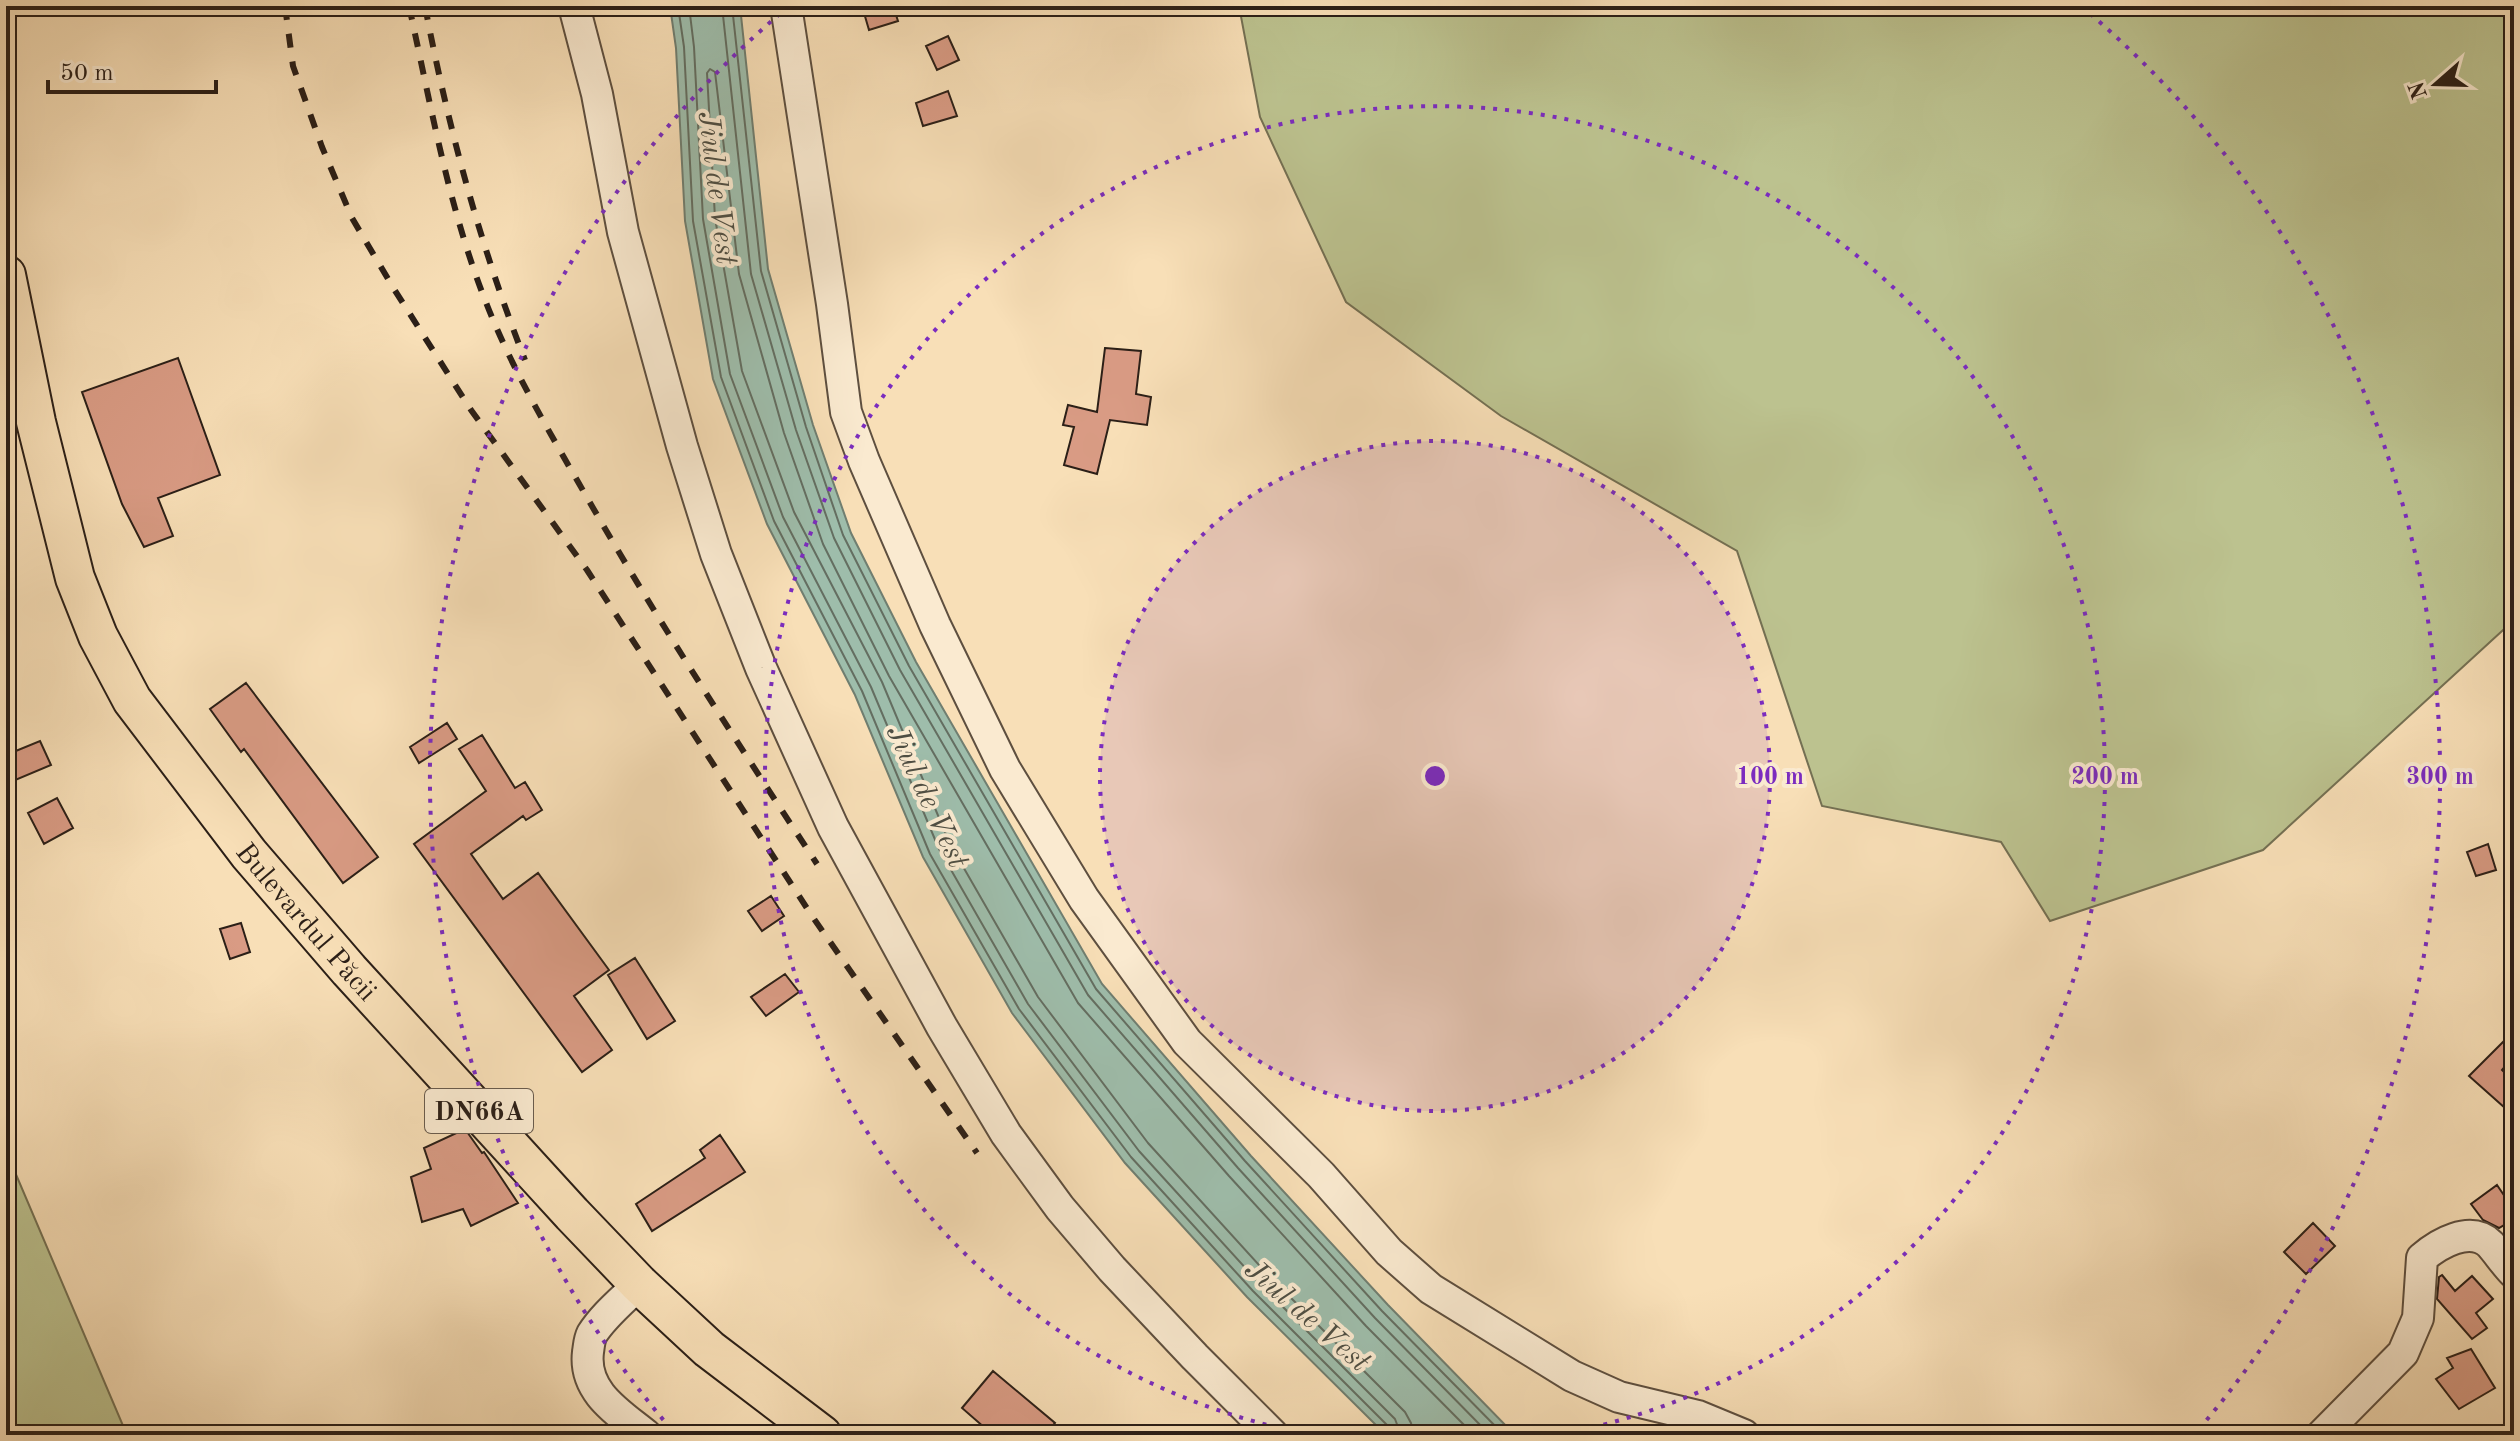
<svg xmlns="http://www.w3.org/2000/svg" width="2520" height="1441" viewBox="0 0 2520 1441" font-family="'Old Standard TT',serif">
<rect width="100%" height="100%" fill="#f8dfb7"/>
<filter id="stains"><feTurbulence type="fractalNoise" baseFrequency=".0025" numOctaves="4"/><feColorMatrix values="0 0 0 0 .2 0 0 0 0 .09 0 0 0 0 .02 0 0 0 .5 -.17"/></filter>
<radialGradient id="worn" r=".72"><stop offset=".6" stop-color="#630" stop-opacity="0"/><stop offset="1" stop-color="#630" stop-opacity=".3"/></radialGradient>
<path fill="#bcc28f" stroke="#747053" stroke-width="2" d="M1239,6H2514V620L2263,850L2050,921L2001,842L1822,806L1737,551L1501,416L1346,302L1260,117Z
M6,1151L127,1435H6Z"/>
<path fill="#9ebdab" stroke="#707e70" stroke-width="2" d="M670,6H740L768,269L813,425L851,533L916,662L1102,984L1251,1156L1388,1305L1515,1435H1386L1247,1297L1125,1163L1012,1013L923,857L855,695L767,524L713,379L685,221L676,48Z"/>
<g fill="none" stroke-linecap="round" stroke-linejoin="round">
<path stroke="#646e61" stroke-width="2" d="M678,6L684,47L693,221L721,377L774,521L862,691L930,854L1019,1009L1131,1157L1253,1291L1388,1426L1391,1435
M689,6L694,47L703,219L730,374L783,517L871,687L939,849L1028,1004L1139,1151L1260,1284L1395,1419L1401,1435
M722,6L751,274L796,430L834,538L900,670L1088,995L1238,1168L1375,1318L1490,1435
M732,6L761,271L806,427L843,535L909,666L1096,989L1245,1161L1382,1311L1504,1435
M1413,1435L1411,1423L1405,1412L1269,1276L1148,1143L1038,997L950,844L882,682L794,512L742,371L715,218L707,73L710,69L715,72L739,274L784,433L823,544L889,676L1078,1003L1229,1176L1366,1326L1474,1435"/>
</g>
<path fill="#d99b84" stroke="#2b1f17" stroke-width="2" d="M862,6H893L898,21L869,30Z
M948,36L959,60L937,70L926,46Z
M948,91L957,116L923,126L916,103Z
M1105,348L1141,351L1136,394L1151,397L1147,425L1110,420L1097,474L1064,465L1074,427L1063,425L1068,405L1097,412Z
M178,358L220,475L158,498L173,536L144,547L122,504L82,392Z
M246,683L378,857L343,883L244,749L241,752L210,709Z
M447,723L457,739L419,763L410,747Z
M482,735L515,788L525,782L542,810L526,820L523,816L471,854L503,899L538,873L609,970L574,996L612,1050L582,1072L414,844L486,791L459,749Z
M40,741L51,765L13,781L6,764V755Z
M57,798L73,828L44,844L28,813Z
M2488,844L2496,870L2476,876L2467,852Z
M771,896L784,916L762,931L748,911Z
M241,923L250,952L230,959L220,929Z
M635,958L675,1021L647,1039L608,975Z
M785,974L799,992L766,1016L751,997Z
M2514,1031V1056L2502,1070L2514,1082V1116L2469,1076Z
M465,1129L482,1153L484,1152L518,1203L471,1226L463,1209L422,1222L411,1177L431,1169L424,1148Z
M720,1135L745,1172L652,1231L636,1204L705,1158L700,1150Z
M2497,1185L2514,1210V1219L2499,1228L2483,1220L2471,1204Z
M2313,1223L2335,1246L2306,1274L2284,1252Z
M2442,1275L2455,1291L2472,1276L2493,1299L2476,1313L2487,1328L2472,1339L2437,1299L2439,1277Z
M2471,1349L2495,1388L2459,1409L2436,1379L2453,1368L2447,1358Z
M993,1371L1055,1423L1045,1435H993L962,1408Z"/>
<g fill="none" stroke-linecap="round" stroke-linejoin="round">
<defs>
<path id="minor" d="M574,6L597,94L623,232L682,446L716,554L761,668L833,827L942,1027L1006,1134L1060,1208L1112,1269L1195,1357L1273,1435
M786,6L832,304L846,412L864,461L935,625L1005,769L1084,899L1187,1042L1321,1175L1389,1252L1431,1289L1572,1376L1619,1397L1698,1416L1744,1435
M639,1284C623,1300 604,1315 592,1334C589,1340 589,1346 588,1352C583,1392 619,1413 646,1435
M2322,1435L2403,1353L2418,1318L2422,1258C2438,1244 2470,1225 2490,1244C2498,1253 2505,1264 2514,1273"/>
<g id="major">
<path id="s1" d="M6,275L36,422L75,578L98,636L132,700L249,854L349,970L572,1214L639,1284L709,1349L822,1435"/>
</g>
</defs>
<use href="#minor" stroke="#5e4f3f" stroke-width="34"/>
<use href="#major" stroke="#2b1f17" stroke-width="42"/>
<use href="#minor" stroke="#faead0" stroke-width="30"/>
<use href="#major" stroke="#f8dfb7" stroke-width="38"/>
<path stroke="#2b1f17" stroke-width="6" stroke-dasharray="14 14" stroke-linecap="butt" d="M285,6L293,66L322,147L352,218L394,289L471,410L587,570L812,916L977,1153
M409,6C431,106 449,210 487,305C513,371 550,433 585,494C657,620 737,742 817,864
M425,6C448,127 480,245 525,360"/>
</g>
<circle cx="1435" cy="776" r="335" fill="#7b2cbf" fill-opacity=".12"/>
<g fill="none" stroke="#7b2cbf" stroke-width="4" stroke-dasharray="4 8">
<circle cx="1435" cy="776" r="335"/>
<path d="M1313 1435A670 670 0 1 1 1557 1435"/>
<path d="M671 1429A1005 1005 0 0 1 789 6M2081 6A1005 1005 0 0 1 2199 1429"/>
</g>
<g text-anchor="middle" stroke-width="8" stroke-linejoin="round" paint-order="stroke">
<rect fill="#faead0" stroke="#695c4e" stroke-width="2" x="425" y="1089" width="108" height="44" rx="6"/>
<g font-size="26" font-weight="bold" fill="#2b1f17">
<text x="479" y="1120">DN66A</text>
</g>
<g font-size="28" fill="#2b1f17" stroke="#faead0">
<text dy="10" stroke="none"><textPath href="#s1" startOffset="728">Bulevardul Păcii</textPath></text>
</g>
<g font-size="30" font-style="italic" fill="#4e4e43" stroke="#faead0">
<text transform="translate(718 188) rotate(83)" y="10">Jiul de Vest</text>
<text transform="translate(928 796) rotate(65)" y="10">Jiul de Vest</text>
<text transform="translate(1308 1315) rotate(41)" y="10">Jiul de Vest</text>
</g>
</g>
<circle cx="1435" cy="776" r="12" fill="#7b2cbf" stroke="#faead0" stroke-width="4"/>
<g font-size="24" text-anchor="middle" font-weight="bold" fill="#7b2cbf" stroke="#faead0" stroke-width="8" stroke-linejoin="round" paint-order="stroke">
<text x="1770" y="784">100 m</text>
<text x="2105" y="784">200 m</text>
<text x="2440" y="784">300 m</text>
</g>
<rect width="2520" height="1441" fill="none" stroke="#f8dfb7" stroke-width="32"/>
<rect x="8" y="8" width="2504" height="1425" fill="none" stroke="#2b1f17" stroke-width="4"/>
<rect x="16" y="16" width="2488" height="1409" fill="none" stroke="#2b1f17" stroke-width="2"/>
<g transform="translate(2436 84) rotate(250)" stroke="#faead0" stroke-width="6" paint-order="stroke">
<path d="M0-6L14 30L0 20L-14 30Z" fill="#2b1f17"/>
<text y="-12" font-size="22" font-weight="bold" text-anchor="middle" fill="#2b1f17">N</text>
</g>
<path d="M48 80v12h168v-12" fill="none" stroke="#2b1f17" stroke-width="4"/>
<text x="60" y="80" font-size="24" fill="#2b1f17" stroke="#faead0" stroke-width="6" paint-order="stroke">50 m</text>
<rect width="100%" height="100%" filter="url(#stains)"/>
<rect width="100%" height="100%" fill="url(#worn)"/>
</svg>
